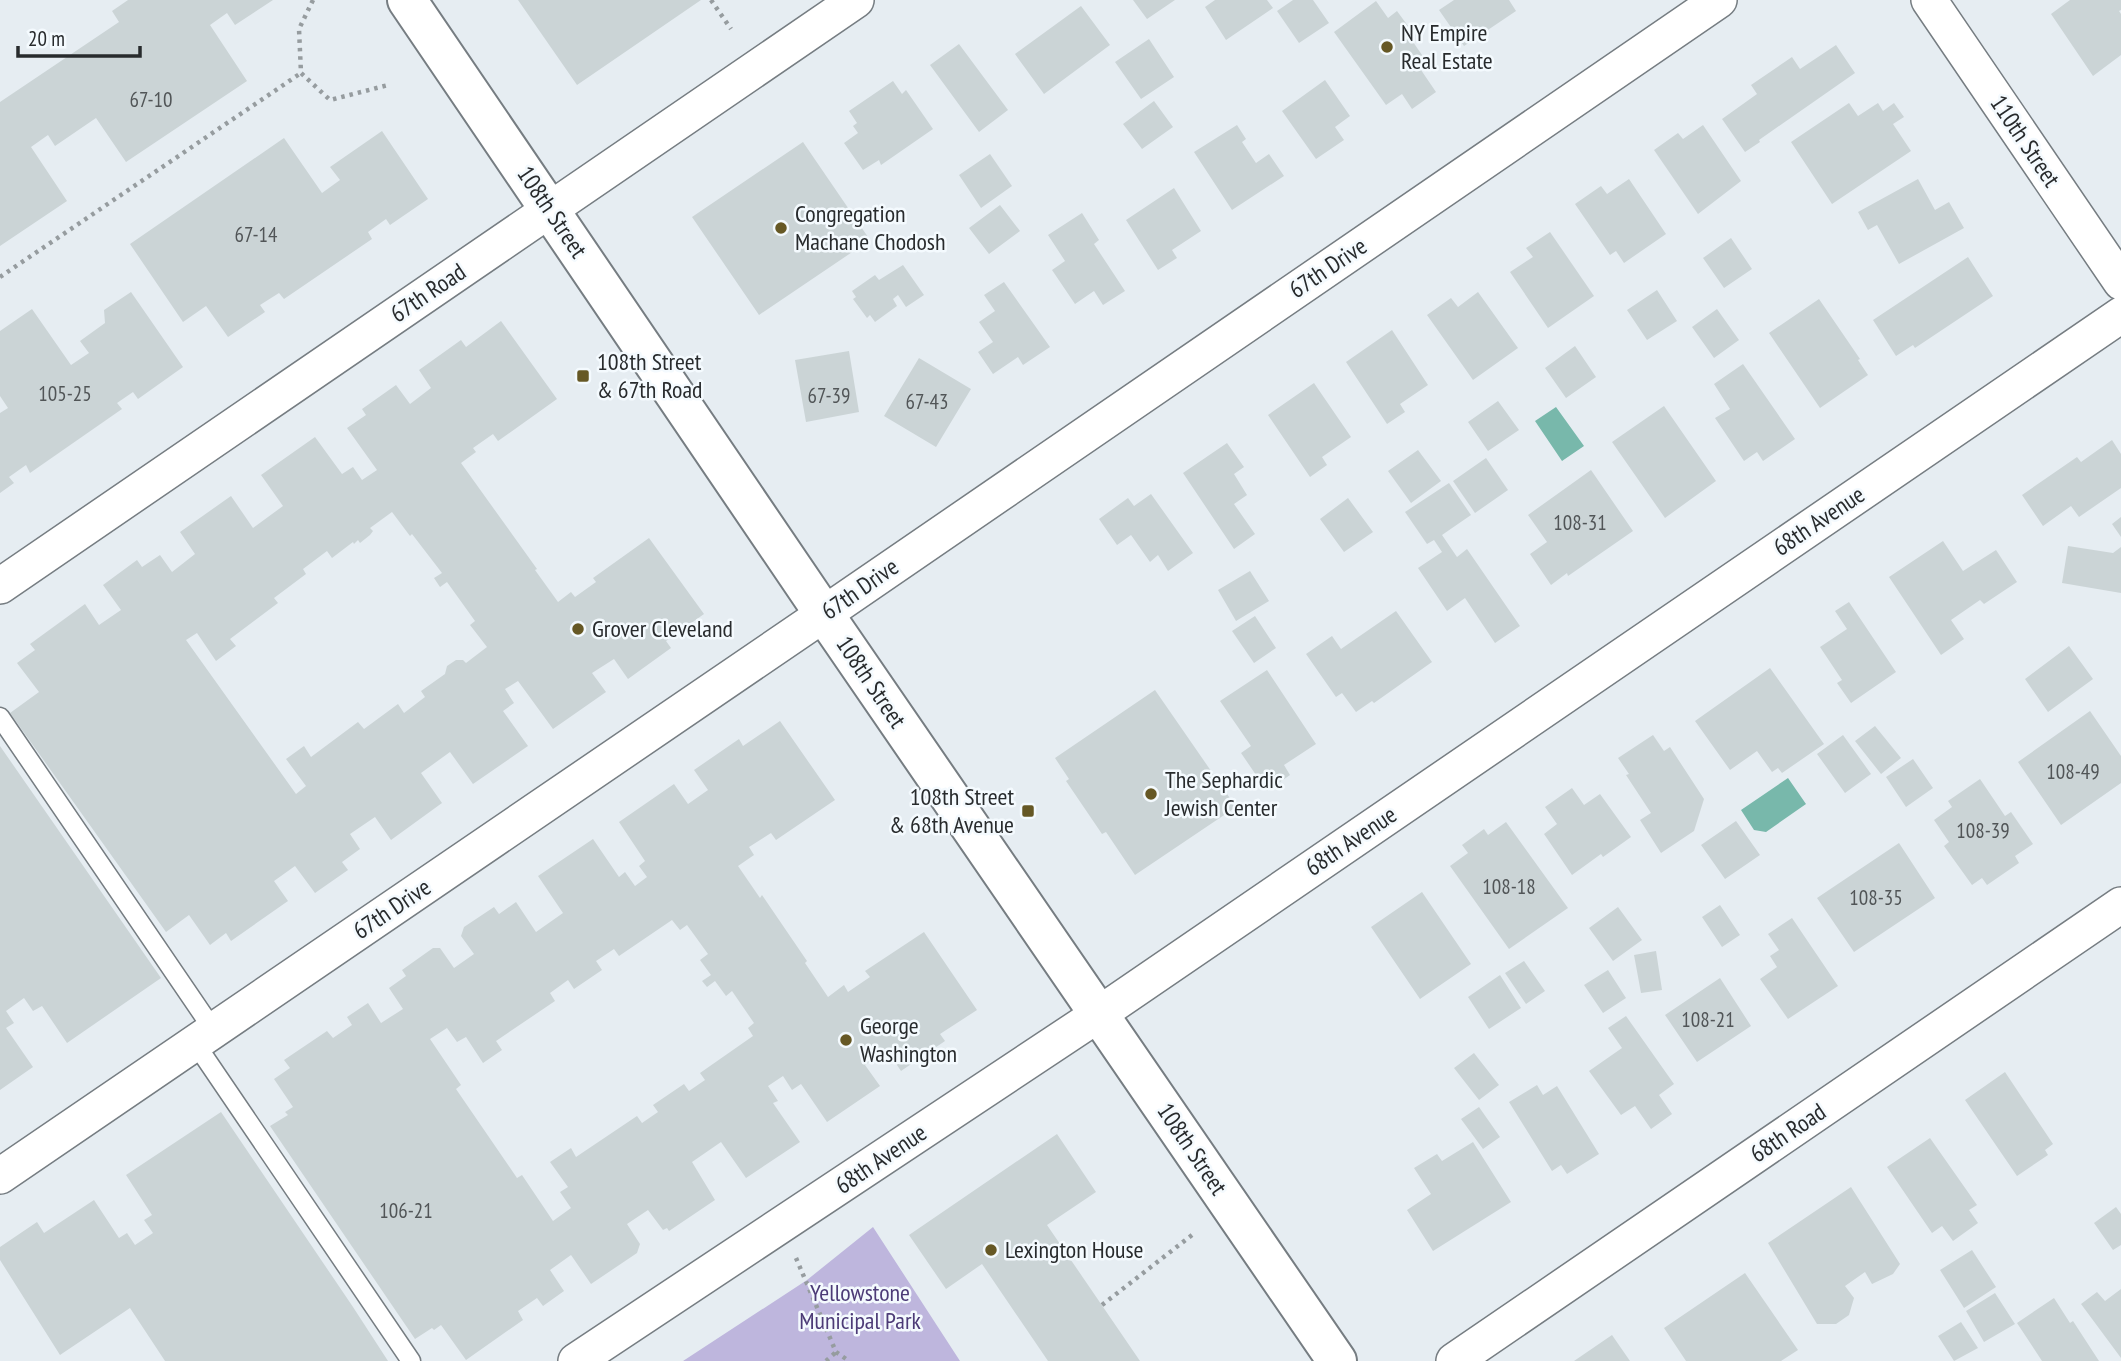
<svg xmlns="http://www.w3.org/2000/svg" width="2121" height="1361" viewBox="0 0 2121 1361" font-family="'PT Sans Narrow',sans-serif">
<rect width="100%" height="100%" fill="#e6edf2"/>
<path fill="#beb6dd" d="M873,1227L960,1361H683L807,1280Z"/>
<path fill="#78b8ab" d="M1556,407L1584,446L1562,461L1535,421Z
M1788,778L1806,804L1766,832L1754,830L1741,810Z"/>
<path fill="#cbd4d6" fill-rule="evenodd" d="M128,0H273L235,25L227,13L210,25L247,81L126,162L96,118L55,146L48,135L31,147L67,201L0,246V102L119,22L112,11Z
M518,0H701L577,85Z
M1133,0H1175L1147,19Z
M1215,0H1267L1273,8L1226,40L1205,7Z
M1293,0H1313L1329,23L1299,43L1277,11Z
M1454,0H1509L1516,11L1464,46L1439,10Z
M2070,0H2121V10L2119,11L2121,14V55L2093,76L2051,14Z
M1376,1L1388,18L1397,11L1408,26L1404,29L1429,65L1421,70L1436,92L1412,109L1402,94L1386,105L1334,32Z
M1081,6L1110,45L1044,94L1015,54Z
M1149,39L1174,77L1141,99L1115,62Z
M959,44L1008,110L979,132L930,65Z
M1836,45L1855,73L1759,140L1760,142L1745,152L1722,119L1757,94L1751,85L1792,57L1800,69Z
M1325,80L1350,116L1335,127L1344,140L1316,159L1282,111Z
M893,81L902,94L906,90L933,129L881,165L879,160L863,170L844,143L858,133L853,126L857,123L849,111Z
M1154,101L1173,127L1142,149L1123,124Z
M1849,103L1858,116L1878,103L1883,111L1894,103L1904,117L1893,124L1911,151L1832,204L1791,142Z
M1237,125L1246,139L1242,142L1256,163L1269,154L1284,176L1232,210L1194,152Z
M1703,125L1741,181L1698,214L1654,150L1678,133L1683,139Z
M382,131L428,199L390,225L386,219L368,232L372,239L284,299L279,293L260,305L265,312L228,337L206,306L183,322L130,244L284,138L322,193L340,180L330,167Z
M803,142L870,240L759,315L692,217Z
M990,154L1012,186L981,208L959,175Z
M1629,179L1666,234L1624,263L1616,251L1610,255L1575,204L1601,186L1607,194Z
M1918,179L1935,210L1949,202L1964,228L1899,264L1877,225L1868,230L1858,212Z
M1174,188L1201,231L1172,250L1177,258L1158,270L1126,220Z
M1000,205L1020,231L989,254L969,228Z
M1082,213L1099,240L1094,244L1125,291L1103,305L1094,291L1075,304L1052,270L1065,261L1048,235Z
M1550,232L1594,296L1548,328L1510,272L1533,257L1526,248Z
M1731,238L1752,269L1724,288L1703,258Z
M1968,257L1993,296L1915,348L1913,345L1896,356L1873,320Z
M903,265L924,295L906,307L898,295L893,299L897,306L875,322L870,315L867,318L853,299L856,297L852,291L875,275L879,280Z
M1004,282L1050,347L1023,365L1018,357L993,374L978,352L993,342L979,322L995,311L984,295Z
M1657,290L1677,321L1647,340L1627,310Z
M131,292L183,367L138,399L133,392L117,403L122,409L30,473L26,465L9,477L14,483L0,493V413L8,408L0,396V331L32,309L71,365L89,353L80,341L105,323L104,310Z
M1478,292L1518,348L1473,380L1427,315L1451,298L1458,307Z
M1819,299L1860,359L1858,360L1868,375L1820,408L1769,333Z
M1717,309L1739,340L1714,358L1692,327Z
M501,321L557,399L498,441L493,434L473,448L476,452L461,463L537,569L535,570L558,602L571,592L575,597L596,582L593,578L649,538L704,614L666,641L671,648L628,679L614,659L592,673L606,692L553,729L518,681L505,689L514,703L503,711L528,746L473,784L450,752L421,773L442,803L391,840L375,817L350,834L360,849L342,862L348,870L315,893L295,866L274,881L288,901L231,941L226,933L210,945L189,915L166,932L10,713L39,692L17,663L35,650L30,644L85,604L99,625L121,610L103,585L137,560L142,567L160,555L172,572L195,554L180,532L231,496L253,528L283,506L261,475L315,437L342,474L353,467L362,480L377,470L347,428L366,415L362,409L396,385L410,404L431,388L419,370L461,340L466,347ZM392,512L410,536L412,534L442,573L434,578L440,587L447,582L475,621L470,625L487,647L466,663L463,660H456L447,666L445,674L421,691L425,697L404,713L398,704L364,729L358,722L311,757L304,746L286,759L306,786L296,794L186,640L197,633L216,661L236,646L230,639L278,603L274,598L306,574L303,569L327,551L332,558L353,542L354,544L358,540L360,543L370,535L373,531L370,528Z
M1392,330L1428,385L1400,404L1405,412L1387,424L1346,362Z
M1575,346L1596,377L1566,398L1545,368Z
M849,351L859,412L806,422L795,360Z
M919,358L971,389L936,447L884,416Z
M1743,364L1795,439L1763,461L1757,452L1744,461L1715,418L1730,409L1714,384Z
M1314,383L1351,437L1322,457L1327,465L1310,477L1268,415Z
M1498,401L1519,430L1488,451L1468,422Z
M1664,406L1716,481L1665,518L1612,442Z
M2112,440L2121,454V488L2079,517L2071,506L2043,526L2022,495L2077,457L2081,462Z
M1227,443L1244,467L1234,474L1247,495L1234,504L1255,534L1234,549L1183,473Z
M1418,450L1441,481L1411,503L1388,471Z
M1486,458L1508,490L1475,513L1453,481Z
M1591,470L1633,531L1568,576L1567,573L1551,585L1530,554L1547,542L1528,515Z
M1449,483L1471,515L1442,535L1457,557L1467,549L1520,626L1495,643L1465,598L1447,611L1418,568L1442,552L1434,540L1427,544L1405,512Z
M1151,494L1193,553L1168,571L1158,555L1150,562L1131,535L1117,545L1099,519L1128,498L1134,506Z
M1348,498L1373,532L1344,552L1320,519Z
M2121,517V537L2112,524Z
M1943,541L1963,571L1996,550L2017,582L1984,604L1980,600L1951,620L1964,639L1941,655L1889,577Z
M2068,546L2113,553L2121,547V593L2062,583Z
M1250,571L1269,601L1236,621L1218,590Z
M1849,602L1896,672L1851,703L1837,683L1842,680L1820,647L1847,629L1835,611Z
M1396,611L1432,662L1374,703L1372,701L1356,712L1342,693L1336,697L1306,654L1332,636L1341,649Z
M1255,616L1276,648L1254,663L1232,631Z
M2069,646L2093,679L2048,712L2025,679Z
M1770,668L1824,744L1782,773L1778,768L1772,772L1757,751L1730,770L1695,721Z
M1267,670L1316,744L1284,765L1290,775L1267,791L1241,753L1251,746L1220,701Z
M1155,690L1236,807L1135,875L1106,832L1102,834L1066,781L1069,779L1055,758Z
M2090,711L2121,756V783L2061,825L2018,762Z
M780,721L835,800L776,840L771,833L749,847L754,855L738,866L760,898L762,895L807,961L805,963L828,997L844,985L848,992L870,977L865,971L924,932L977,1010L940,1034L945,1041L901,1071L887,1050L865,1065L880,1086L827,1122L801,1084L792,1090L783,1076L768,1086L778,1101L773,1103L800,1142L746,1178L721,1142L692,1162L715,1200L669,1231L667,1228L663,1230L648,1210L627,1224L640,1244L637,1253L591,1284L571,1255L550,1270L564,1291L543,1306L537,1298L518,1311L523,1320L466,1360L441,1325L434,1330L432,1328L415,1339L270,1126L288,1115L285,1112L293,1107L274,1079L290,1068L284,1060L327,1031L333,1038L352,1025L347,1017L368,1003L381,1023L403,1009L389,988L406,976L402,970L433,948H440L454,968L474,954L461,936L464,927L494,907L499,914L516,902L536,932L563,913L538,876L593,839L619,877L625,872L635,886L647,877L639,866L645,861L619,822L674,784L688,804L708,790L694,770L739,739L743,746ZM672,920L680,930L687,925L708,954L700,960L711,975L702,981L707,987L715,981L726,996L732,991L754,1023L748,1028L753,1036L700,1073L705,1080L689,1091L684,1084L653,1105L658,1112L642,1123L637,1116L576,1157L571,1148L550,1162L568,1187L560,1192L571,1208L553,1221L522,1175L517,1178L456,1089L461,1085L430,1039L447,1028L457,1042L466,1037L483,1063L502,1050L496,1041L555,1001L550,993L568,980L574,989L602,970L596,961L614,949L619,956Z
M1875,726L1901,758L1881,774L1855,741Z
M1653,735L1664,751L1670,747L1704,799L1694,831L1661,853L1640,820L1651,813L1626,775L1629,774L1618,758Z
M1843,735L1871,774L1845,793L1817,754Z
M0,746L161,978L67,1043L42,1006L33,1011L24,998L6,1011L14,1023L6,1028L33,1067L0,1090Z
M1913,759L1933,788L1906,807L1886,777Z
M1980,779L2005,816L2011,812L2033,844L2015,856L2019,863L1987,885L1982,878L1972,885L1944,846L1949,842L1934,820L1952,807L1948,801Z
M1572,788L1584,805L1600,794L1631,837L1603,857L1601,854L1572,875L1544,834L1557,824L1545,807Z
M1736,821L1760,855L1725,879L1701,845Z
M1506,822L1568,908L1509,949L1450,866L1468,853L1462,845L1484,829L1488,835Z
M1899,843L1935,898L1854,952L1817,898Z
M1422,892L1471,964L1420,999L1371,927Z
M1720,905L1740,935L1722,947L1702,917Z
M1618,907L1642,940L1613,961L1589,928Z
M1792,918L1838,986L1788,1019L1760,979L1777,967L1770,956L1779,950L1768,934Z
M1656,951L1662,990L1641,993L1634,955Z
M1524,961L1545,991L1526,1004L1505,973Z
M1608,970L1626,998L1603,1013L1584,985Z
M1500,975L1521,1008L1489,1029L1468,997Z
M1720,978L1751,1026L1697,1062L1665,1015Z
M1626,1016L1674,1084L1659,1095L1672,1114L1651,1129L1635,1106L1621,1115L1589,1071L1622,1048L1608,1028Z
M1474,1053L1499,1085L1479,1100L1454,1068Z
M2005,1072L2053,1144L2045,1150L2048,1155L2017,1176L1965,1100Z
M1537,1085L1543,1095L1557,1086L1599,1154L1567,1174L1561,1165L1552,1171L1509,1102Z
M1479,1107L1500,1137L1483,1149L1461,1119Z
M221,1112L353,1307L388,1361H165L130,1308L60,1355L0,1260V1247L37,1222L44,1233L94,1200L119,1238L127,1233L135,1245L153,1233L144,1220L152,1215L126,1175Z
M1057,1134L1096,1192L1047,1225L1140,1361H1048L982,1264L946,1289L909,1235Z
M1930,1138L1977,1205L1969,1210L1978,1223L1953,1241L1942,1226L1932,1233L1887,1167Z
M1473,1142L1511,1202L1433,1251L1407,1210L1431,1194L1414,1168L1437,1154L1442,1161Z
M1851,1187L1900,1264L1893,1274L1872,1284L1865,1272L1845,1286L1854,1298L1849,1315L1836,1324H1817L1768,1243Z
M2116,1207L2121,1214V1245L2113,1250L2094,1223Z
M1972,1250L1996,1287L1964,1308L1940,1270Z
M1745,1273L1798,1350L1781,1361H1686L1664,1328Z
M2121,1289V1358L2081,1304L2097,1292L2105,1301Z
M1995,1293L2015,1324L1984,1342L1966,1311Z
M2054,1298L2070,1323L2073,1321L2099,1361H2042L2017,1323Z
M1961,1322L1978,1348L1954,1361L1938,1336Z
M1612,1335L1630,1361H1574Z"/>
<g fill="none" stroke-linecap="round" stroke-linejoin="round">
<defs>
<path id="service" d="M0,717L214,1031
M195,1043L411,1361"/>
<path id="minor" d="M1929,0L2121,282
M0,586L856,0
M0,1176L824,614L1719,0
M576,1361L1099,1014L2121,315
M1454,1361L2121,905"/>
<path id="secondary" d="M407,0L824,614L1337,1361"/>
</defs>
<use href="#service" stroke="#767d82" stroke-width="21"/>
<use href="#minor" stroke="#767d82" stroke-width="38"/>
<use href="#secondary" stroke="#767d82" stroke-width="42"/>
<path stroke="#969c9f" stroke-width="4.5" stroke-dasharray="3.5 5" stroke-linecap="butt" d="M313,0L299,29L301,73L330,100L388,85
M711,0L731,29
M0,277L301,73
M796,1258L836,1352L849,1361
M1102,1305L1192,1235
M826,1361L836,1352"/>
<use href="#service" stroke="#fff" stroke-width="18"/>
<use href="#minor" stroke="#fff" stroke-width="35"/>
<use href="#secondary" stroke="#fff" stroke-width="38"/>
</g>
<g fill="#665825" stroke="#f4fafe" stroke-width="2.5">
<circle cx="1387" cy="47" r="7"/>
<circle cx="781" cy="228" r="7"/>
<rect x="576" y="369" width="14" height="14" rx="3.5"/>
<circle cx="578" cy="629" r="7"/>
<circle cx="1151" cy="794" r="7"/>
<rect x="1021" y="804" width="14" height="14" rx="3.5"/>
<circle cx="846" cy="1040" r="7"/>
<circle cx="991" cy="1250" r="7"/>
</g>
<g text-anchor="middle" stroke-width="5" stroke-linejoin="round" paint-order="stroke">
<g font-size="21" fill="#515557">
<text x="151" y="107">67-10</text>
<text x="256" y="242">67-14</text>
<text x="65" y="401">105-25</text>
<text x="829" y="403">67-39</text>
<text x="927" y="409">67-43</text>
<text x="1580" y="530">108-31</text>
<text x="2073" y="779">108-49</text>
<text x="1983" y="838">108-39</text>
<text x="1509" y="894">108-18</text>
<text x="1876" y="905">108-35</text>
<text x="1708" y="1027">108-21</text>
<text x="406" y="1218">106-21</text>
</g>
<g font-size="24" fill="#282b2d" stroke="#f4fafe" text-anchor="start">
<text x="1401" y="41">NY Empire<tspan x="1401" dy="28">Real Estate</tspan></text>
<text x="795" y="222">Congregation<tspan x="795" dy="28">Machane Chodosh</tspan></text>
<text x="597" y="370">108th Street<tspan x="597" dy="28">&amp; 67th Road</tspan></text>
<text x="592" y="637">Grover Cleveland</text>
<text x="1165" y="788">The Sephardic<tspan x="1165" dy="28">Jewish Center</tspan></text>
<text x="1014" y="805" text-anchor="end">108th Street<tspan x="1014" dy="28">&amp; 68th Avenue</tspan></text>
<text x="860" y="1034">George<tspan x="860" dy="28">Washington</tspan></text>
<text x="1005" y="1258">Lexington House</text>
</g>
<g font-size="24" fill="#282b2d" stroke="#f4fafe">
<text transform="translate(2025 141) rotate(56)" y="8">110th Street</text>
<text transform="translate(552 212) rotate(56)" y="8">108th Street</text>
<text transform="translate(1328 268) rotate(-34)" y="8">67th Drive</text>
<text transform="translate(428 293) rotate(-34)" y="8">67th Road</text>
<text transform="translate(1819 521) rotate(-34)" y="8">68th Avenue</text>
<text transform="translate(860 589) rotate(-35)" y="8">67th Drive</text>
<text transform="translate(871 682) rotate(56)" y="8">108th Street</text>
<text transform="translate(1351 841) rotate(-34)" y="8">68th Avenue</text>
<text transform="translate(392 909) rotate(-34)" y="8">67th Drive</text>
<text transform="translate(1788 1133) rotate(-34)" y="8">68th Road</text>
<text transform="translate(1192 1149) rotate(56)" y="8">108th Street</text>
<text transform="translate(881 1159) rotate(-34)" y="8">68th Avenue</text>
</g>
<g font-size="24" fill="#4c3b77" stroke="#f4fafe">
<text x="860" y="1301">Yellowstone<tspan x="860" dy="28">Municipal Park</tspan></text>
</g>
</g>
<path d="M18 46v10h122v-10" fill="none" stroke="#282b2d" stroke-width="3.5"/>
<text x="28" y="46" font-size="21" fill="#282b2d" stroke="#f4fafe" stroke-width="5" paint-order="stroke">20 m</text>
</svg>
